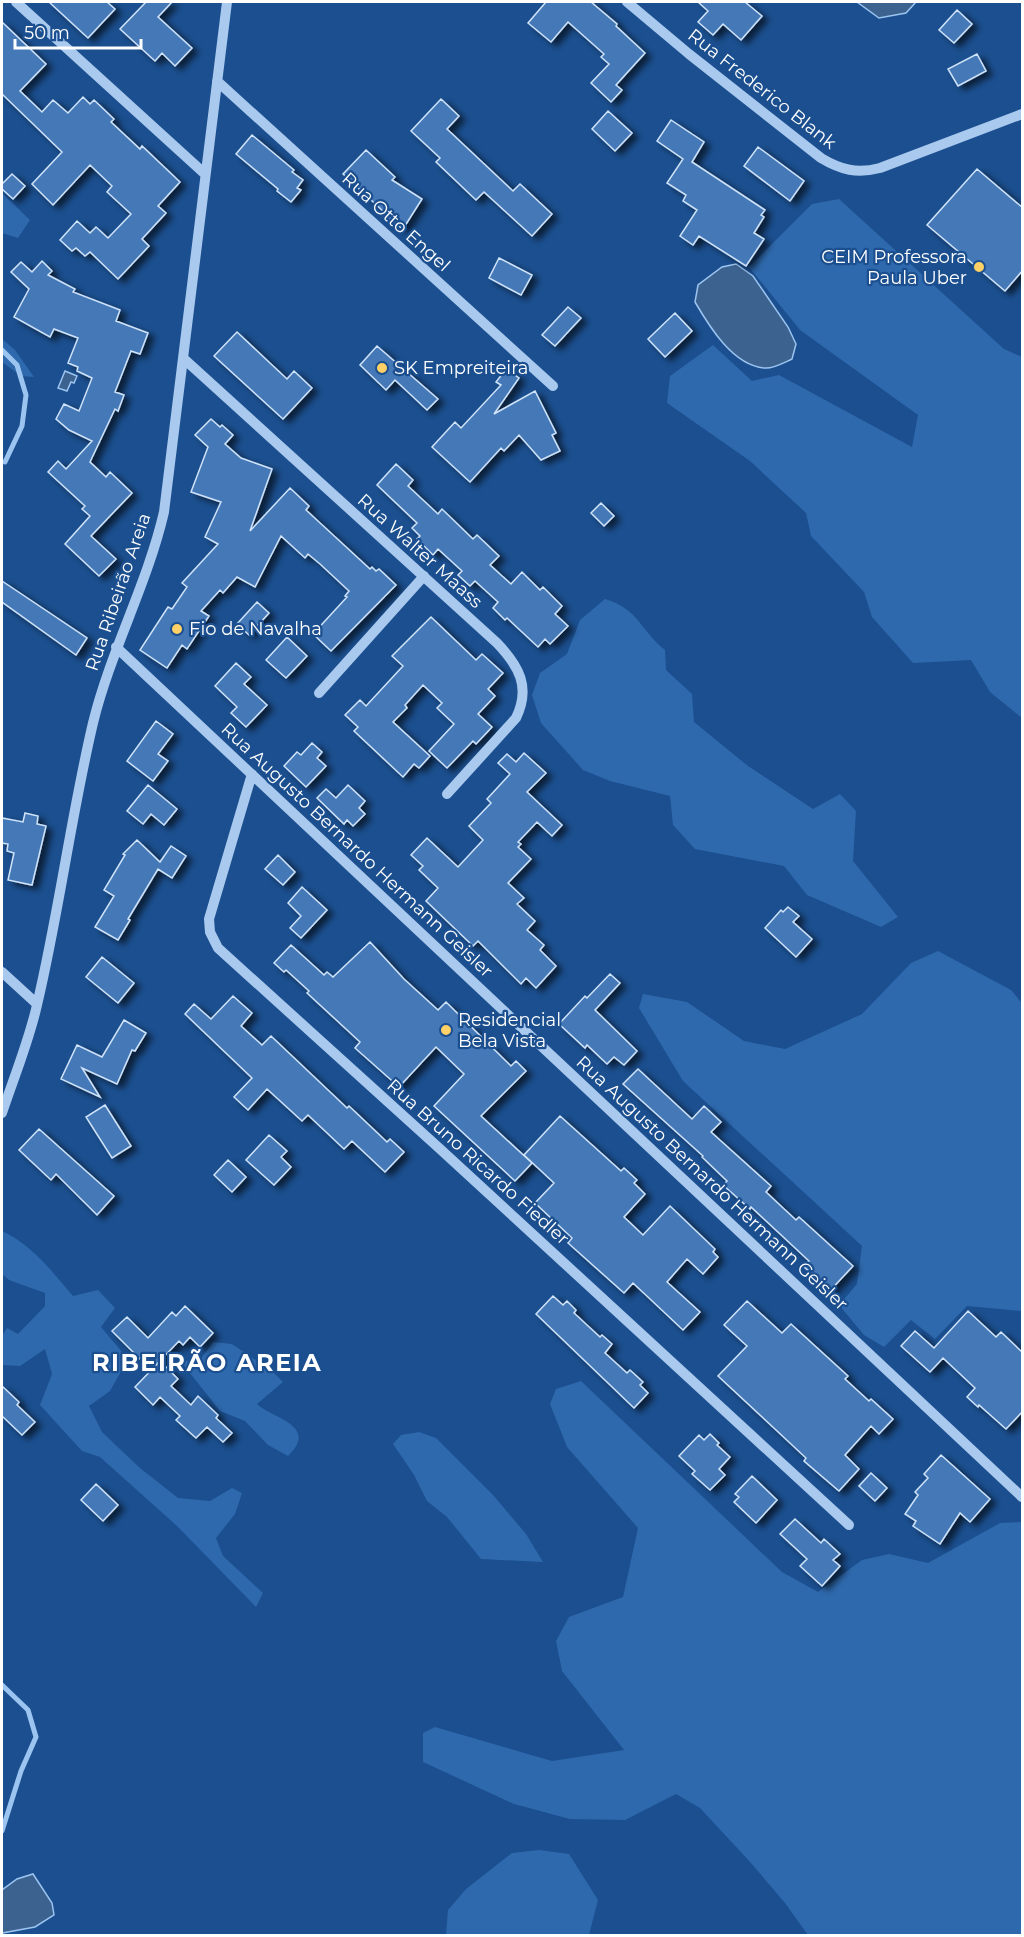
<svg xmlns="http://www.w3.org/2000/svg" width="1024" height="1937" viewBox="0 0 1024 1937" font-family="Montserrat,sans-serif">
<defs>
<filter id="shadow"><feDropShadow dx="6" dy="4" stdDeviation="3" flood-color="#0009"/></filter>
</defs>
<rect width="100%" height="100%" fill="#1b4f8f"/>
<path fill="#2e69ad" d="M2,193L30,220L18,238L2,233Z
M839,199L1004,349L1022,357V718L990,692L971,660L913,663L872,617L864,592L811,536L806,513L750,461L667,403L670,376L713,345L752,381L779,375L912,447L918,415L800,330L749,267L812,204Z
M2,339L15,350L34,377L21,376L2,362Z
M605,599C639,609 640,630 665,650L666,670L692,694L694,722L748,766L813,809L840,794L856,811L853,861L898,917L881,927L807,895L784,866L695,849L673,825L670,796L610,781L583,770L541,723L532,695L540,673L567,654L580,620Z
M938,951L1011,990L1022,1003V1311L967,1306L935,1339L911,1320L884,1347L864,1335L839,1305L857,1284L862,1246L683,1081L639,1008L643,994L687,1002L744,1041L785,1049L862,1014L911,963Z
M2,1231C32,1245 52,1271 73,1296L98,1290L115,1308L101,1327L128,1359L110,1391L89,1406L102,1432L140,1468L178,1498L210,1501L232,1488L242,1493L235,1514L216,1538L223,1556L263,1593L256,1607L177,1526L100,1457L82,1451L40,1405L52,1374L45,1349L20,1366L2,1365V1336L7,1328L18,1334L45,1306V1293L9,1280L2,1274Z
M213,1342L232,1344L272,1371L283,1382L257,1404C271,1418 320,1425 288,1456L268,1445L245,1421L220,1411L178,1358L197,1364Z
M581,1381L782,1572L818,1592L862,1560L889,1554L928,1563L1000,1523L1022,1522V1935H808L785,1903L751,1863L700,1808L676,1794L625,1820L570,1819L514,1804L423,1762V1733L435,1727L552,1761L624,1750L562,1671L556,1641L569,1617L623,1597L638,1528L567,1447L550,1404L556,1389Z
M419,1432L436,1438L493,1495L526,1534L543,1562L481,1559L447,1517L427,1501L414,1475L393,1444L401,1435Z
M539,1850L569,1854L598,1900L589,1935H446L448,1910L466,1889L512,1853Z"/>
<path fill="#3c6290" stroke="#9cc4f0" stroke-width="1.5" d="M857,2H916L906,13L879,18Z
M736,264L753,276L788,327L796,344L792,359C785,362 773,369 765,368C733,366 709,326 695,302L698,285L722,267Z
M65,371L77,376L74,383L71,382L67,391L58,388Z
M33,1874L52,1903L54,1915L35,1927L2,1933V1890L17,1879Z"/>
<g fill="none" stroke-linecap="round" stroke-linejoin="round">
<path stroke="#9cc4f0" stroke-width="5" d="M2,350L17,365L26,395L22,426L5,462
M2,1685L28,1710L36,1737L21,1771L2,1831"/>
</g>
<path fill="#4478b7" stroke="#cfe3fa" stroke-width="1.5" filter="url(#shadow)" d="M49,2H107L115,9L88,38Z
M146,2H172L158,17L192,48L175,66L162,53L155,61L120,29Z
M546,2H591L617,24L616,26L645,53L616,85L622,90L611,102L591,83L609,64L601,57L604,54L568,22L551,42L528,23Z
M698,2H745L762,16L741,40L723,24L713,35L698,22L708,11Z
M957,10L972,24L954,43L939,30Z
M2,22L46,64L20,91L42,112L53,100L68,113L83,97L90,104L94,100L114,119L111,122L140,149L142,146L180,182L158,206L166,213L142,239L149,246L118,279L90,252L85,256L76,248L72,251L60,240L77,221L90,233L96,227L108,238L131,214L107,192L112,186L90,165L53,205L32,184L62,152L2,94Z
M977,54L986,71L958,86L948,69Z
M441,99L459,116L447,129L513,191L520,184L552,214L532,236L484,192L476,200L436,162L440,158L411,131Z
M608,111L632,133L615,151L592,129Z
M671,120L704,142L692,162L765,210L761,215L764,217L754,233L764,239L746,266L699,236L693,245L680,236L697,210L683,201L686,195L667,183L683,159L657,141Z
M252,135L294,170L292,172L303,180L297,188L301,190L291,202L277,191L278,189L236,154Z
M758,147L804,181L790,201L744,166Z
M366,150L395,177L392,180L422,199L403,229L382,215L384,212L343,174Z
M977,169L1023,208V270L1005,291L927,225Z
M12,174L25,186L13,199L2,189V184Z
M499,258L532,275L521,295L489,278Z
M42,261L52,271L48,275L75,289L73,292L120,310L116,321L148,333L140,354L131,351L115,392L124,395L118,411L115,409L90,462L106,477L110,472L132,493L91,536L116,559L99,576L65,544L90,516L82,509L85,506L48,472L58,461L66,469L92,441L69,430L56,419L64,404L79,411L92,378L77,371L78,367L68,363L78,338L54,329L50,337L14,317L29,289L11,272L21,262L32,272Z
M568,307L581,318L555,346L542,335Z
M675,313L692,331L665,357L648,339Z
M237,332L287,379L294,371L312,388L283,419L214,356Z
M377,346L438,399L427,410L395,380L386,390L360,365Z
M506,369L519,378L494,414L535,391L556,433L552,435L560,451L541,460L519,435L504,451L501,448L470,482L432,447L455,422L461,428L501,385L496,382Z
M211,419L220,427L222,425L233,435L225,444L241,458L272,469L250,531L290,488L309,506L306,510L370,569L372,567L376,571L379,569L396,585L331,651L313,634L347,597L345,596L349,591L320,564L308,554L305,558L281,536L255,587L237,577L223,593L220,590L201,611L209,616L187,649L182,645L167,668L140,650L168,607L172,609L187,587L182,583L218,544L205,537L221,502L191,492L208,447L195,435Z
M396,464L413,480L408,486L438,514L442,509L473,539L477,535L499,556L490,565L511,584L522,572L540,590L543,587L562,606L555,614L568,626L550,644L545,639L538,647L507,618L505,620L493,608L498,602L475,581L470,586L458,575L462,571L438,549L433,555L417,539L420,536L412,528L417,523L377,485Z
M601,503L614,516L604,526L591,513Z
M2,581L87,638L76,655L2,602Z
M257,602L269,613L249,635L237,624Z
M431,617L476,660L482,654L503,673L488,689L495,696L478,714L492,727L476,744L473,741L447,768L429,751L454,724L437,708L442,703L423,685L405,705L407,708L393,722L430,756L419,768L414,764L403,777L354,731L358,727L345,715L360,700L366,706L403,666L392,656Z
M287,637L307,656L286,678L266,660Z
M236,663L251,677L244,684L267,705L246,727L231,713L237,707L215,686Z
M156,721L173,734L158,754L168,761L153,781L127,761Z
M312,743L322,752L317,758L326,766L306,787L284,766L297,752L301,755Z
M524,753L546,773L527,792L562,825L552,836L537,822L518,842L521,844L518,847L531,859L508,883L524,898L517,904L535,921L527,930L544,945L540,950L556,966L536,988L526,978L521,984L478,941L473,946L426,901L438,888L419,870L423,866L411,855L427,838L458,867L483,840L469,826L491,803L487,799L510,774L498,763L507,754L516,762Z
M148,785L177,809L164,825L151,814L143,824L127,811Z
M348,785L365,801L359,808L365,814L353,826L347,820L344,824L317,798L326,789L336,798Z
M25,813L38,816L37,824L46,826L32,885L8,880L14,853L7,851L8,844L2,843V818L23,822Z
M137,840L160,862L171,846L186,856L172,878L158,869L128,919L130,920L118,940L95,927L114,896L104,890L125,855L123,854Z
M278,855L295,872L283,885L265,869Z
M302,887L327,910L301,938L290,928L301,916L288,903Z
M788,907L799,916L793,922L812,939L796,957L765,928L781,910L783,912Z
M370,942L404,979L438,1010L446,1002L511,1066L516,1061L526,1071L481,1116L532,1163L515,1181L434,1106L464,1074L436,1047L399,1087L355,1048L360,1042L307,993L309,991L286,970L284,972L274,963L291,945L324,975L327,972L333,977Z
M102,957L134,983L118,1003L86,977Z
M610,974L620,983L595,1010L637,1051L624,1065L614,1057L607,1064L587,1045L585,1048L559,1024L585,996L587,998Z
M233,996L252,1013L241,1026L262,1045L271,1036L347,1108L349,1106L387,1142L390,1139L404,1152L385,1172L352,1141L344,1149L308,1115L302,1121L267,1089L248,1110L234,1097L252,1078L185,1014L194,1004L211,1019Z
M124,1020L146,1033L135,1051L132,1050L117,1084L82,1068L100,1097L61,1079L77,1045L102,1057Z
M638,1069L692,1119L704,1106L721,1122L711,1132L771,1186L766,1192L796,1220L799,1217L853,1266L827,1294L808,1276L811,1273L804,1267L809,1261L751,1207L750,1209L723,1185L727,1181L702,1157L703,1156L623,1084Z
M105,1105L131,1146L112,1158L86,1117Z
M560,1116L621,1171L624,1168L637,1180L634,1183L645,1194L624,1217L643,1235L670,1206L715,1249L713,1252L718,1257L703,1274L687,1259L667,1282L700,1312L683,1330L633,1283L624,1293L568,1243L572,1238L535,1203L554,1183L524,1155Z
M39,1129L114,1196L97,1215L56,1174L51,1180L19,1150Z
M269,1135L287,1151L281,1157L291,1167L274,1185L246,1160Z
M228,1160L246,1177L232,1192L214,1175Z
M553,1296L563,1305L567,1301L576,1310L574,1313L600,1337L602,1335L612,1344L605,1353L627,1373L630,1370L643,1382L640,1385L648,1393L634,1408L536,1314Z
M747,1301L782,1333L791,1324L848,1376L845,1379L869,1401L871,1399L893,1419L879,1434L871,1426L845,1455L859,1469L839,1491L804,1461L806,1458L718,1376L747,1346L724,1325Z
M185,1306L213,1333L200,1347L190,1337L183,1345L179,1341L151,1370L112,1331L127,1317L148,1338L172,1312L176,1316Z
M968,1311L996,1337L1001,1332L1023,1353V1411L1006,1429L979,1405L978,1407L967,1397L975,1388L943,1358L930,1372L901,1346L915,1331L934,1348Z
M160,1361L178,1379L171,1386L191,1405L198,1396L218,1415L216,1418L232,1433L223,1442L207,1427L196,1438L176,1420L180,1416L160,1397L153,1405L135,1387Z
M2,1386L19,1402L17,1405L35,1422L22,1435L2,1416Z
M710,1434L719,1443L717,1445L730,1457L719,1469L725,1475L710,1490L692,1474L695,1471L679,1456L699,1435L704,1440Z
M941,1455L990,1499L970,1522L960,1513L940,1544L913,1526L916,1521L905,1514L918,1495L915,1492L928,1478L924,1474Z
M871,1473L887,1488L875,1501L859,1486Z
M752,1476L777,1500L756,1523L734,1502L739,1497L735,1494Z
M96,1484L118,1505L103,1521L81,1500Z
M795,1519L821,1543L824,1539L840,1554L833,1560L840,1566L822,1586L800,1566L807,1559L780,1534Z"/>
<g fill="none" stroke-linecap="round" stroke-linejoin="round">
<path stroke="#a9c9ee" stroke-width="10" d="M16,2L205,174
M627,2L689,54L821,158C841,170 857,174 880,168L1022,114
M217,81L553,386
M183,358L497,643C519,666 531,687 516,718L447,794
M116,647L1022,1497
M319,693L424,576
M252,774L209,919L210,932L218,948L439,1148L849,1525
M2,972L37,1004
M2,1113C14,1077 29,1041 37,1005C59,912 71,816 93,723C111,650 147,585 164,512L227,2"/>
</g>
<g fill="#ffd166" stroke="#1b4f8f" stroke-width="2">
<circle cx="979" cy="267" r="6"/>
<circle cx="382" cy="368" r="6"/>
<circle cx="177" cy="629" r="6"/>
<circle cx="446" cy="1030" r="6"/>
</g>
<g text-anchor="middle" stroke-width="4.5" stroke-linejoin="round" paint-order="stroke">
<g font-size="18" fill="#fff" stroke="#1b4f8f">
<text transform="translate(762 89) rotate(38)" y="6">Rua Frederico Blank</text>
<text transform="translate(396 222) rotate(42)" y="6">Rua Otto Engel</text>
<text transform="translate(420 551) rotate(42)" y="6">Rua Walter Maass</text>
<text transform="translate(118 592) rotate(-71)" y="6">Rua Ribeirão Areia</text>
<text transform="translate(357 850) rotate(43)" y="6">Rua Augusto Bernardo Hermann Geisler</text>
<text transform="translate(478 1162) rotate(42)" y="6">Rua Bruno Ricardo Fiedler</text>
<text transform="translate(712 1183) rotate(43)" y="6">Rua Augusto Bernardo Hermann Geisler</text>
</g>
<g font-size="18" fill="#fff" stroke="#1b4f8f" text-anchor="start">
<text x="967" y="263" text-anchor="end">CEIM Professora<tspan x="967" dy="21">Paula Uber</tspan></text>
<text x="394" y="374">SK Empreiteira</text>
<text x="189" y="635">Fio de Navalha</text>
<text x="458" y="1026">Residencial<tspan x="458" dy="21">Bela Vista</tspan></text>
</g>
<g font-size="24" font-weight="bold" letter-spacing="1.5" fill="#fff" stroke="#1b4f8f">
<text x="207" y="1371">RIBEIRÃO AREIA</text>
</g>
</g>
<rect width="1024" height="1937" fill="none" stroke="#ffffff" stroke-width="6"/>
<path d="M15 39v9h126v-9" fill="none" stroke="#ffffff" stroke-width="3"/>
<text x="24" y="39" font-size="18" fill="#ffffff" stroke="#1b4f8f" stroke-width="4.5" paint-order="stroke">50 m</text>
</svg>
